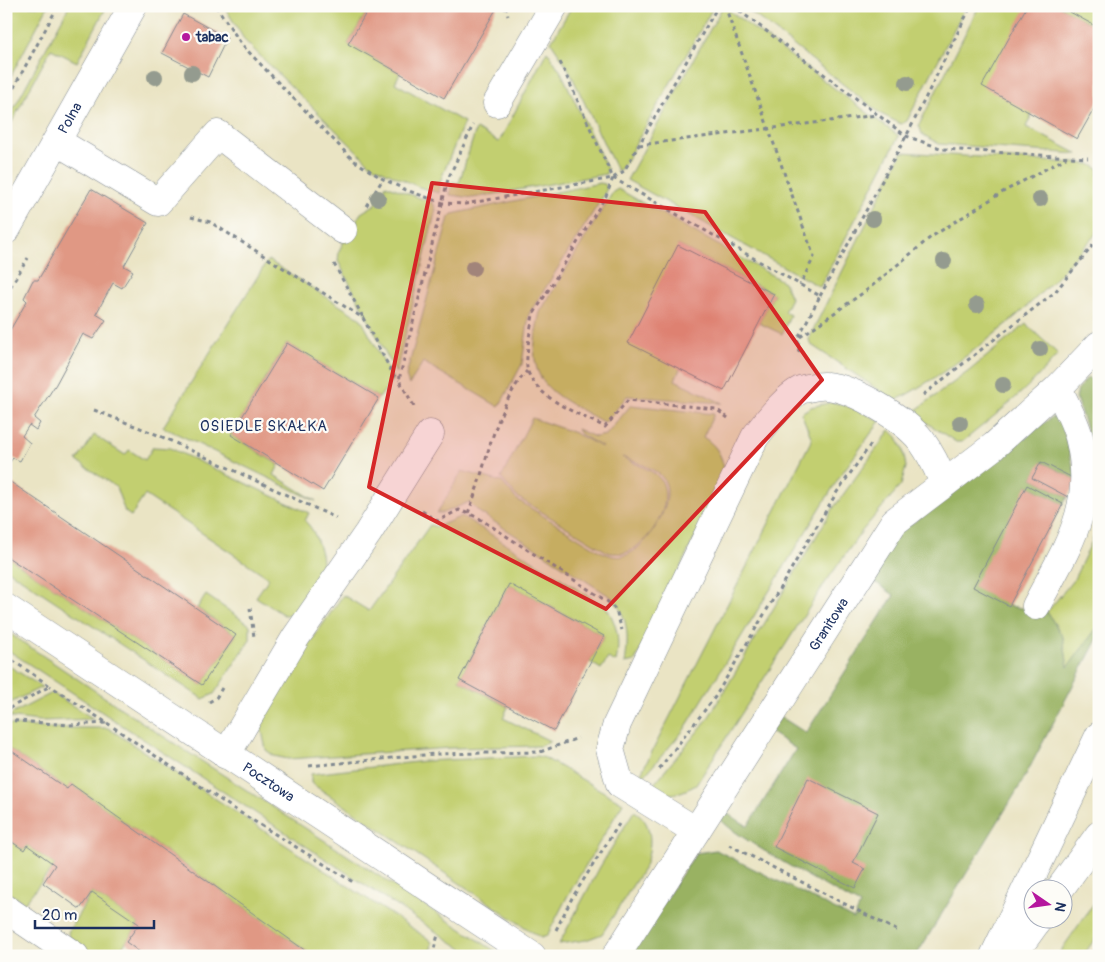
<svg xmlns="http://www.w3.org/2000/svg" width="1105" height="962" viewBox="0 0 1105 962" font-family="Pangolin,sans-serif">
<rect width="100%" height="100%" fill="#fdfcf7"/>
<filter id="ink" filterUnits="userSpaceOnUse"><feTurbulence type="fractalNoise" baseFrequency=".02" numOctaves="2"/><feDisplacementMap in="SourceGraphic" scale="10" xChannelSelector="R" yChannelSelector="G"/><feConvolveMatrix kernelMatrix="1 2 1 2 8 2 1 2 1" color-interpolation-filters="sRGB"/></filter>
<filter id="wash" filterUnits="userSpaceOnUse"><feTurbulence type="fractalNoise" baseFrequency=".0096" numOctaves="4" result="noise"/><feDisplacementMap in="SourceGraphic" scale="20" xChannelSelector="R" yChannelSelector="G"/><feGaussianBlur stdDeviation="1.12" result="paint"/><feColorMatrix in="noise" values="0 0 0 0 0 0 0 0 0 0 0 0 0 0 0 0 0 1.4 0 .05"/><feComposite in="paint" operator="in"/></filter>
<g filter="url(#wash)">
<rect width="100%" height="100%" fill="#eae4c4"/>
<path fill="#c2cf70" stroke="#6e7f67" d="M6,6H48L6,85Z
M69,6H107L77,62L51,49L6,133V123Z
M224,6H370L348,44L400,73L395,83L464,122L441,179L439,193L419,187L371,165L245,41Z
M572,6H714L622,168L617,171L567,66L551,42Z
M723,6L899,136L820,287L627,180Z
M743,6H966L907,121L901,124L881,114Z
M979,6H1027L1032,114L1026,127L1078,154L939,144L922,134L919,125Z
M1059,6H1099V28Z
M547,51L561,72L607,169L606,174L473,198L450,195L452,182L459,183L476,129L499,142Z
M902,152L1090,164L1099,169V229C1092,240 1082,249 1074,258C1028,312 957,368 895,401L810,344L809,338Z
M600,183L605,184L607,188L604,195L529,314L522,364L499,407L423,362L409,385L406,376L449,217L452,214Z
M386,185L433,203L436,209L396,373L338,261L339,251L346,236L361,213L376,204Z
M618,189L784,282L791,298L784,312L790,315L782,334L759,323L774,294L678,245L680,369L675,380L722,403L627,396L607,421L603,422C546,390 523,384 540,312L613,192Z
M268,260L361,319L393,379L379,398L287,343L231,435L279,465L274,475L316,501L163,427Z
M1026,324L1058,354C1030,388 996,415 962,442H956L912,413L969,371Z
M832,402L850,407L880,421L840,476L684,730L639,782L637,781L812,439L801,413L811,407Z
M631,405L714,414L703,437C718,446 723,458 725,475L635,661L625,663C629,638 629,616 611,597L479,512L469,502L443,513H437L462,471L502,482L516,499L598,550C606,554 614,558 623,556C647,551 682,495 660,475C651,467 633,461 622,457C633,464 658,470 663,484C672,509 648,545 625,553C620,554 614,553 609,553L517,497L501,478L532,418L575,433L602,447L579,433L577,429L595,437L606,435Z
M890,430L897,437L903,450L906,467L901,485L862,531L823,586L696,785C680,794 665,798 649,790L707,720L832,510Z
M94,435L125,455L129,450L145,460L153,447L170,448L309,513L305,521C312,528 315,534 318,544C330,575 313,589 296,614L284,615L256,597L269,578L145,495L131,516L125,512L116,487L77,461Z
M1099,461V625L1068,668L1063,637L1047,612L1074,579L1095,535Z
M462,516L606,607C618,625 620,642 616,662L608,658L601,669L590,662L604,636L509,584L459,680L508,707L503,718L550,741L540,746L450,748L288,759L274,756L266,750L261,726L264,710L343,595L369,611L430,525L437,527Z
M6,556L202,685L236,635L197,608L206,595L250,625V640L214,694L203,699L6,569Z
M6,631L152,729L503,956H473L6,649Z
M6,664L42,687L6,705Z
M52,693L94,719L39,721L6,717Z
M6,724L45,728H108L430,940L432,943L430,956H313L71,784L67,789L6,747Z
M536,756L545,758L623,803L568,895L547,936L541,938L311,783V774L425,761Z
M634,811C654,822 652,847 645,866L602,934L586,940L559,944L600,867Z
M6,838L24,850L27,845L55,865L26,901L23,902L6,891Z
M92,892L139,924L116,956H96L69,937L68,932Z
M1099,896V933L1083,956H1057Z"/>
<path fill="#99b262" stroke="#5a7060" d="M1088,377L1099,387L1097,462L1076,398L1078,389Z
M1052,417L1060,418L1077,480L1042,462L1032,478L1068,497L1063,504L1027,485L1009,606L1047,612L1063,637L1068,667L1099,625V636L1021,784L916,956H628L696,853L716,850L854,919L860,905C837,892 727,834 719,817L721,810L748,826L796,749L770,732L781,717L806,733L894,595L869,578L898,534Z"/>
<g id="blocks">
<path fill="#e09884" d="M370,6H498L444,98L348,44Z
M1027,6H1059L1099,28V100L1077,139L982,86Z
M183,14L227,38L208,77L162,53Z
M91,189L148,223L124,266L133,271L122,288L113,283L96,314L106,320L93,339L83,334L56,384L34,418L40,423L36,430L29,425L22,436L30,443L20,461L13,458L6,467V337L27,301L24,298L33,280H38Z
M678,245L774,294L724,391L628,343Z
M287,343L379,398L323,491L231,435Z
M1041,462L1077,480L1068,497L1032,478Z
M6,479L236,635L202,685L6,556Z
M1027,485L1063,504L1009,606L973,587Z
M509,584L604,636L554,731L459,680Z
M6,747L67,789L71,784L313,956H183L178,952L175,956H145L126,942L139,924L92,892L80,909L43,883L55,865L27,845L24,850L6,838Z
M808,778L878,813L853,863L865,869L855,888L774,847Z"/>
</g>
</g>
<g filter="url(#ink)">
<use href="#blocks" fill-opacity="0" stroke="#828a91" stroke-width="1"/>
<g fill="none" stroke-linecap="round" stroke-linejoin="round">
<defs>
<g id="minor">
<path d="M497,103L554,6"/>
<path d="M58,142L158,202L218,134L343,230"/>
<path id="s1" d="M6,230L133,6"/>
<path d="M1036,606C1067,547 1097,506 1079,437C1075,421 1065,404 1058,388"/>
<path id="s2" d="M6,608L532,956"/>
<path d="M226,755L296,637L368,533L430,434"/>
<path d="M696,831L620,784L610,749L617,724L755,437C765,424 788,394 803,389C809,388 820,385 826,386C854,388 904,419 921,440C931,454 938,468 944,484"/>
<path d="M6,909L75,956"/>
<path id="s3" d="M616,956L894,522L994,446L1058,388L1099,345"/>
</g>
<path id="major" d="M1059,890L1099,835
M994,956L1099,736
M1012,956L1038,920"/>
</defs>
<use href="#minor" stroke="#828a91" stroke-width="29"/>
<use href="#major" stroke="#828a91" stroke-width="29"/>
<path stroke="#828a91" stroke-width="3" stroke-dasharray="4 4" stroke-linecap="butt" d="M216,6L242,45L353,160L383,179L406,190L443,203L465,204L613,178L624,171L718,6
M505,6L508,16
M725,6L814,257L800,285
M733,6L906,136L943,149L1088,158
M560,62L613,178L606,196L533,315C531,325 524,363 528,372C540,401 580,414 605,427L628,400L716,409L728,418
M6,102L58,6
M639,145L877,115
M613,178L820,296L798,338L799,356
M366,206L383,179
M191,217L210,222L363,318L394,376L399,380
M334,264L363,317
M6,294L28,258
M820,296L910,129L971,6
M800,337L867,290L931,237L1001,193L1066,158
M923,395L1055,292L1099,238
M414,406L399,380L448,179L473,125
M94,410L158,435L336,518
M422,511L437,521L459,510L477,517L608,602L616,610L622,630
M468,513C487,467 493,409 527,371
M250,608L254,637
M6,656L50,686L6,710
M209,702L216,698L222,688
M6,720L69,725L107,723L50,686
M107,723L231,807L353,882
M309,766L434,754L540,752L578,738
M659,769L715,697L837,492L871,444
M729,845L900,932
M556,930L572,898L619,824
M432,956L438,935"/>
<use href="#minor" stroke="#fff" stroke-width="28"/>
<use href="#major" stroke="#fff" stroke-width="28"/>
</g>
<g fill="#949b8f">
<circle cx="192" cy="73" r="8"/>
<circle cx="155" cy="77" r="8"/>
<circle cx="907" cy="83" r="8"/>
<circle cx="378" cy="198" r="8"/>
<circle cx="1040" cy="199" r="8"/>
<circle cx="873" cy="219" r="8"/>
<circle cx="944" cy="261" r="8"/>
<circle cx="473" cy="268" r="8"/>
<circle cx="977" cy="305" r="8"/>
<circle cx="1040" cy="349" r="8"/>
<circle cx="1003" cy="385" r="8"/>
<circle cx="960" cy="423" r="8"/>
</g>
</g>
<path fill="#d62828" fill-opacity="0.2" stroke="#d62828" stroke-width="4" stroke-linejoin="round" d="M432,183L705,212L822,380L606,609L369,487Z"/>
<circle fill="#b5179e" stroke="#fdfcf7" stroke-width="2" cx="186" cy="37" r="5"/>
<g text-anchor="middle" stroke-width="4.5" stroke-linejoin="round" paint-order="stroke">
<g font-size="14" font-weight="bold" fill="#1b2f5e" stroke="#fdfcf7" text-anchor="start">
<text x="196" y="42">tabac</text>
</g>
<g font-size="14" fill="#1b2f5e" stroke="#fdfcf7">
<text dy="5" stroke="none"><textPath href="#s1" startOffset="129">Polna</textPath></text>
<text dy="5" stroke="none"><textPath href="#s3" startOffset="394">Granitowa</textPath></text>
<text dy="5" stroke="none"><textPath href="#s2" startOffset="315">Pocztowa</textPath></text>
</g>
<g font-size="15" letter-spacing="1" fill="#1b2f5e" stroke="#fdfcf7">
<text x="264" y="431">OSIEDLE SKAŁKA</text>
</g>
</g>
<rect width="1105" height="962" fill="none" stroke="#fdfcf7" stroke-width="25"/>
<g transform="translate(1048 904) rotate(103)"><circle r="24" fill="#fdfcf7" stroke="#a3aaba"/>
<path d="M0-4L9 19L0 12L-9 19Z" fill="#b5179e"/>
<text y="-8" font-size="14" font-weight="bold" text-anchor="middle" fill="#1b2f5e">N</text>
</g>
<path d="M35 920v8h119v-8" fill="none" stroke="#1b2f5e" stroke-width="2.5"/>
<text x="42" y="920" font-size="15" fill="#1b2f5e" stroke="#fdfcf7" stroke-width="4" paint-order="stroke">20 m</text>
</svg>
